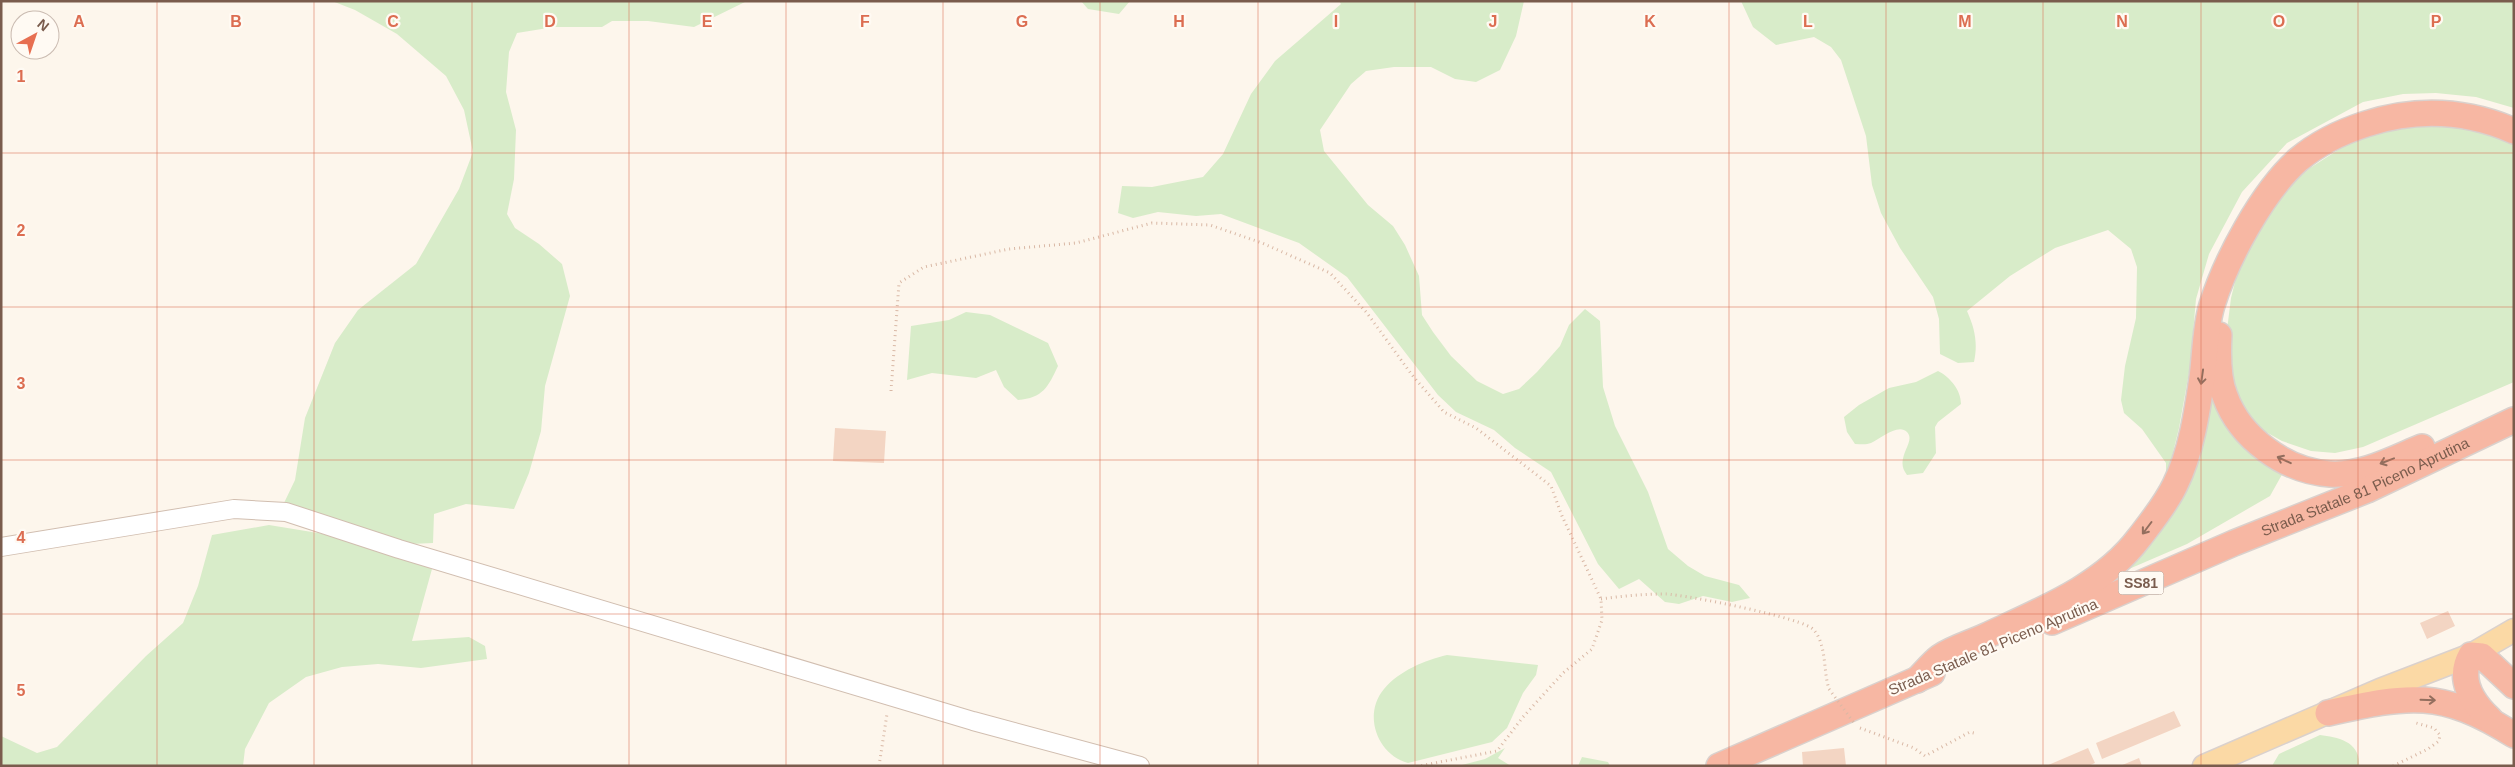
<svg xmlns="http://www.w3.org/2000/svg" width="2515" height="767" viewBox="0 0 2515 767" font-family="Arial,sans-serif">
<rect width="100%" height="100%" fill="#fdf6ec"/>
<path fill="#d8ecc9" d="M332,1H747L694,27L648,21H612L602,27H554L517,33L509,52L506,92L516,130L514,179L507,214L515,228L539,244L562,264L570,296L545,386L541,431L529,473L514,509L466,504L434,514L433,543L411,544L284,503L295,480L305,418L335,343L358,310L416,264L459,189L473,152L464,110L446,76L397,34L355,10Z
M1081,1H1130L1119,14L1088,9Z
M1339,1H1524L1516,36L1500,70L1476,82L1455,79L1431,67H1394L1366,71L1351,84L1320,130L1324,151L1368,205L1393,226L1405,245L1419,276L1422,315L1433,332L1451,356L1477,381L1503,394L1519,389L1537,372L1560,346L1569,325L1585,309L1600,321L1603,387L1615,426L1648,492L1668,549L1688,566L1705,576L1739,585L1750,598L1732,602L1703,596L1679,604L1665,602L1639,579L1619,589L1598,564L1551,472L1515,448L1494,430L1456,412L1438,395L1347,277L1299,243L1221,214L1196,216L1158,212L1133,218L1118,213L1122,186L1152,187L1203,177L1223,154L1251,94L1275,61L1341,4Z
M1741,1H2514V108L2476,97L2436,93L2403,94L2363,102L2287,143L2242,192L2209,254L2196,299L2190,367L2179,428L2166,481V463L2142,429L2124,413L2121,400L2125,366L2136,318L2137,267L2131,249L2108,230L2055,248L2010,276L1967,311C1975,329 1978,343 1974,362L1958,363L1940,354L1939,319L1933,297L1900,248L1881,213L1872,185L1866,136L1841,60L1831,47L1814,37L1776,45L1753,27Z
M2432,124L2478,127L2514,142V382L2363,447L2335,453L2311,451L2282,441L2257,427L2235,395L2227,360V330L2231,298L2240,262L2278,196L2310,168L2349,143L2390,130Z
M966,312L990,315L1048,343L1058,366C1048,387 1043,398 1018,400L1004,387L996,370L976,378L932,373L907,380L911,326L949,320Z
M1938,371C1950,377 1961,390 1961,404L1938,422L1935,427L1936,453L1923,473L1907,475C1893,458 1917,442 1907,432C1898,423 1880,439 1871,443C1866,445 1861,444 1855,444L1847,432L1844,417L1859,405L1889,388L1916,382Z
M2212,392L2284,471L2270,496L2187,544L2122,572Z
M269,525L318,533L358,542L432,569L412,641L469,637L485,646L487,659L421,668L378,664L342,667L306,677L269,703L245,749L243,766H1V736L37,753L57,747L146,656L183,623L198,586L212,535Z
M1447,655L1538,665L1536,675L1523,693L1507,728L1492,742L1408,763C1378,755 1362,715 1384,689C1399,671 1425,660 1447,655Z
M2320,735C2338,737 2361,742 2359,766H2272L2279,754Z
M1505,748L1498,758L1511,766H1458L1485,759Z
M1582,757L1608,762L1610,766H1578Z"/>
<path fill="#f3d5c3" d="M835,428L886,431L884,463L833,461Z
M2448,611L2455,626L2427,639L2420,623Z
M2174,711L2181,726L2102,759L2096,743Z
M1844,748L1846,766H1803L1802,752Z
M2088,748L2095,763L2088,766H2046Z
M2139,758L2142,766H2120Z"/>
<g fill="none" stroke-linecap="round" stroke-linejoin="round">
<defs>
<path id="minor" d="M1,547L234,509L286,512L399,549L973,721L1140,766"/>
<path id="major" d="M2204,766L2380,690L2471,655L2514,630"/>
<g id="highway">
<path d="M2219,335C2218,353 2218,379 2225,396C2240,438 2285,471 2330,474C2362,476 2393,459 2422,447"/>
<path id="s1" d="M2052,622L2234,543L2367,490L2514,420"/>
<path d="M1917,680C1924,673 1932,663 1940,657C1953,648 1971,643 1986,636C2039,611 2102,587 2139,538C2152,521 2166,504 2175,485C2191,453 2197,413 2202,378C2205,355 2205,328 2212,305C2226,260 2262,192 2298,160C2318,143 2341,132 2366,124C2416,108 2466,110 2514,131"/>
<path d="M2328,713C2409,695 2441,689 2514,735"/>
<path d="M2490,719C2472,702 2457,679 2471,655L2482,656L2514,686"/>
<path d="M1719,766L1932,673"/>
</g>
</defs>
<use href="#minor" stroke="#d1beb0" stroke-width="20"/>
<use href="#major" stroke="#dad1cd" stroke-width="25"/>
<use href="#highway" stroke="#dad1cd" stroke-width="28"/>
<path stroke="#d9b8a5" stroke-width="3" stroke-dasharray="1 4" stroke-linecap="butt" d="M891,391L899,283L924,267L1009,249L1076,243L1152,223L1210,225L1262,243L1330,273L1367,313L1412,375L1444,412L1476,428L1551,486L1562,516L1601,599L1602,620L1592,649L1563,673L1523,717L1497,751L1419,766
M1601,599C1622,596 1644,594 1666,594C1686,595 1805,618 1814,630C1827,646 1823,671 1829,689
M1860,728L1914,748L1925,756L1970,732L1974,733
M879,766L887,714
M2393,766L2428,749L2439,741L2440,735L2434,728L2416,723"/>
<use href="#minor" stroke="#fff" stroke-width="18"/>
<use href="#major" stroke="#fbd9a5" stroke-width="22"/>
<use href="#highway" stroke="#f7b7a3" stroke-width="25"/>
<path stroke="#d9b8a5" stroke-width="3" stroke-dasharray="1 4" stroke-linecap="butt" d="M1829,689L1854,723"/>
</g>
<defs><path id="oneway-shaft" d="M-6 0H5M1.5-3L5.5 0L1.5 3" fill="none" stroke-width="1.6" stroke-linecap="round" stroke-linejoin="round" transform="scale(1.25)"/></defs>
<g stroke="#936e5e">
<use href="#oneway-shaft" transform="translate(2202 377) rotate(98)"/>
<use href="#oneway-shaft" transform="translate(2284 460) rotate(-155)"/>
<use href="#oneway-shaft" transform="translate(2387 461) rotate(159)"/>
<use href="#oneway-shaft" transform="translate(2147 528) rotate(127)"/>
<use href="#oneway-shaft" transform="translate(2428 700) rotate(2)"/>
</g>
<path fill="none" stroke="#dc6d51" stroke-width="1" stroke-opacity="0.55" d="M157,1V766M314,1V766M472,1V766M629,1V766M786,1V766M943,1V766M1100,1V766M1258,1V766M1415,1V766M1572,1V766M1729,1V766M1886,1V766M2043,1V766M2201,1V766M2358,1V766M1,153H2514M1,307H2514M1,460H2514M1,614H2514"/>
<g text-anchor="middle" stroke-width="4.5" stroke-linejoin="round" paint-order="stroke">
<rect fill="#fffaf3" stroke="#a28b7f" stroke-width="1" x="2118.5" y="571.5" width="45" height="23" rx="4"/>
<g font-size="14" font-weight="bold" fill="#7a5c4d">
<text x="2141" y="588">SS81</text>
</g>
<g font-size="15" fill="#7a5c4d" stroke="#fffaf3">
<text dy="5" stroke="none"><textPath href="#s1" startOffset="341">Strada Statale 81 Piceno Aprutina</textPath></text>
<text transform="translate(1993 647) rotate(-23)" y="5">Strada Statale 81 Piceno Aprutina</text>
</g>
</g>
<g font-size="16" text-anchor="middle" font-weight="bold" fill="#dc6d51" stroke="#fffaf3" stroke-width="4.5" stroke-linejoin="round" paint-order="stroke">
<text x="79" y="27">A</text>
<text x="236" y="27">B</text>
<text x="393" y="27">C</text>
<text x="550" y="27">D</text>
<text x="707" y="27">E</text>
<text x="865" y="27">F</text>
<text x="1022" y="27">G</text>
<text x="1179" y="27">H</text>
<text x="1336" y="27">I</text>
<text x="1493" y="27">J</text>
<text x="1650" y="27">K</text>
<text x="1808" y="27">L</text>
<text x="1965" y="27">M</text>
<text x="2122" y="27">N</text>
<text x="2279" y="27">O</text>
<text x="2436" y="27">P</text>
<text x="21" y="82">1</text>
<text x="21" y="236">2</text>
<text x="21" y="389">3</text>
<text x="21" y="543">4</text>
<text x="21" y="696">5</text>
</g>
<rect width="2515" height="767" fill="none" stroke="#7a5c4d" stroke-width="5"/>
<g transform="translate(35 35) rotate(40)"><circle r="24" fill="#fffaf3" stroke="#cabbb1"/>
<path d="M0-4L9 19L0 12L-9 19Z" fill="#e76f51"/>
<text y="-8" font-size="14" font-weight="bold" text-anchor="middle" fill="#7a5c4d">N</text>
</g>
</svg>
